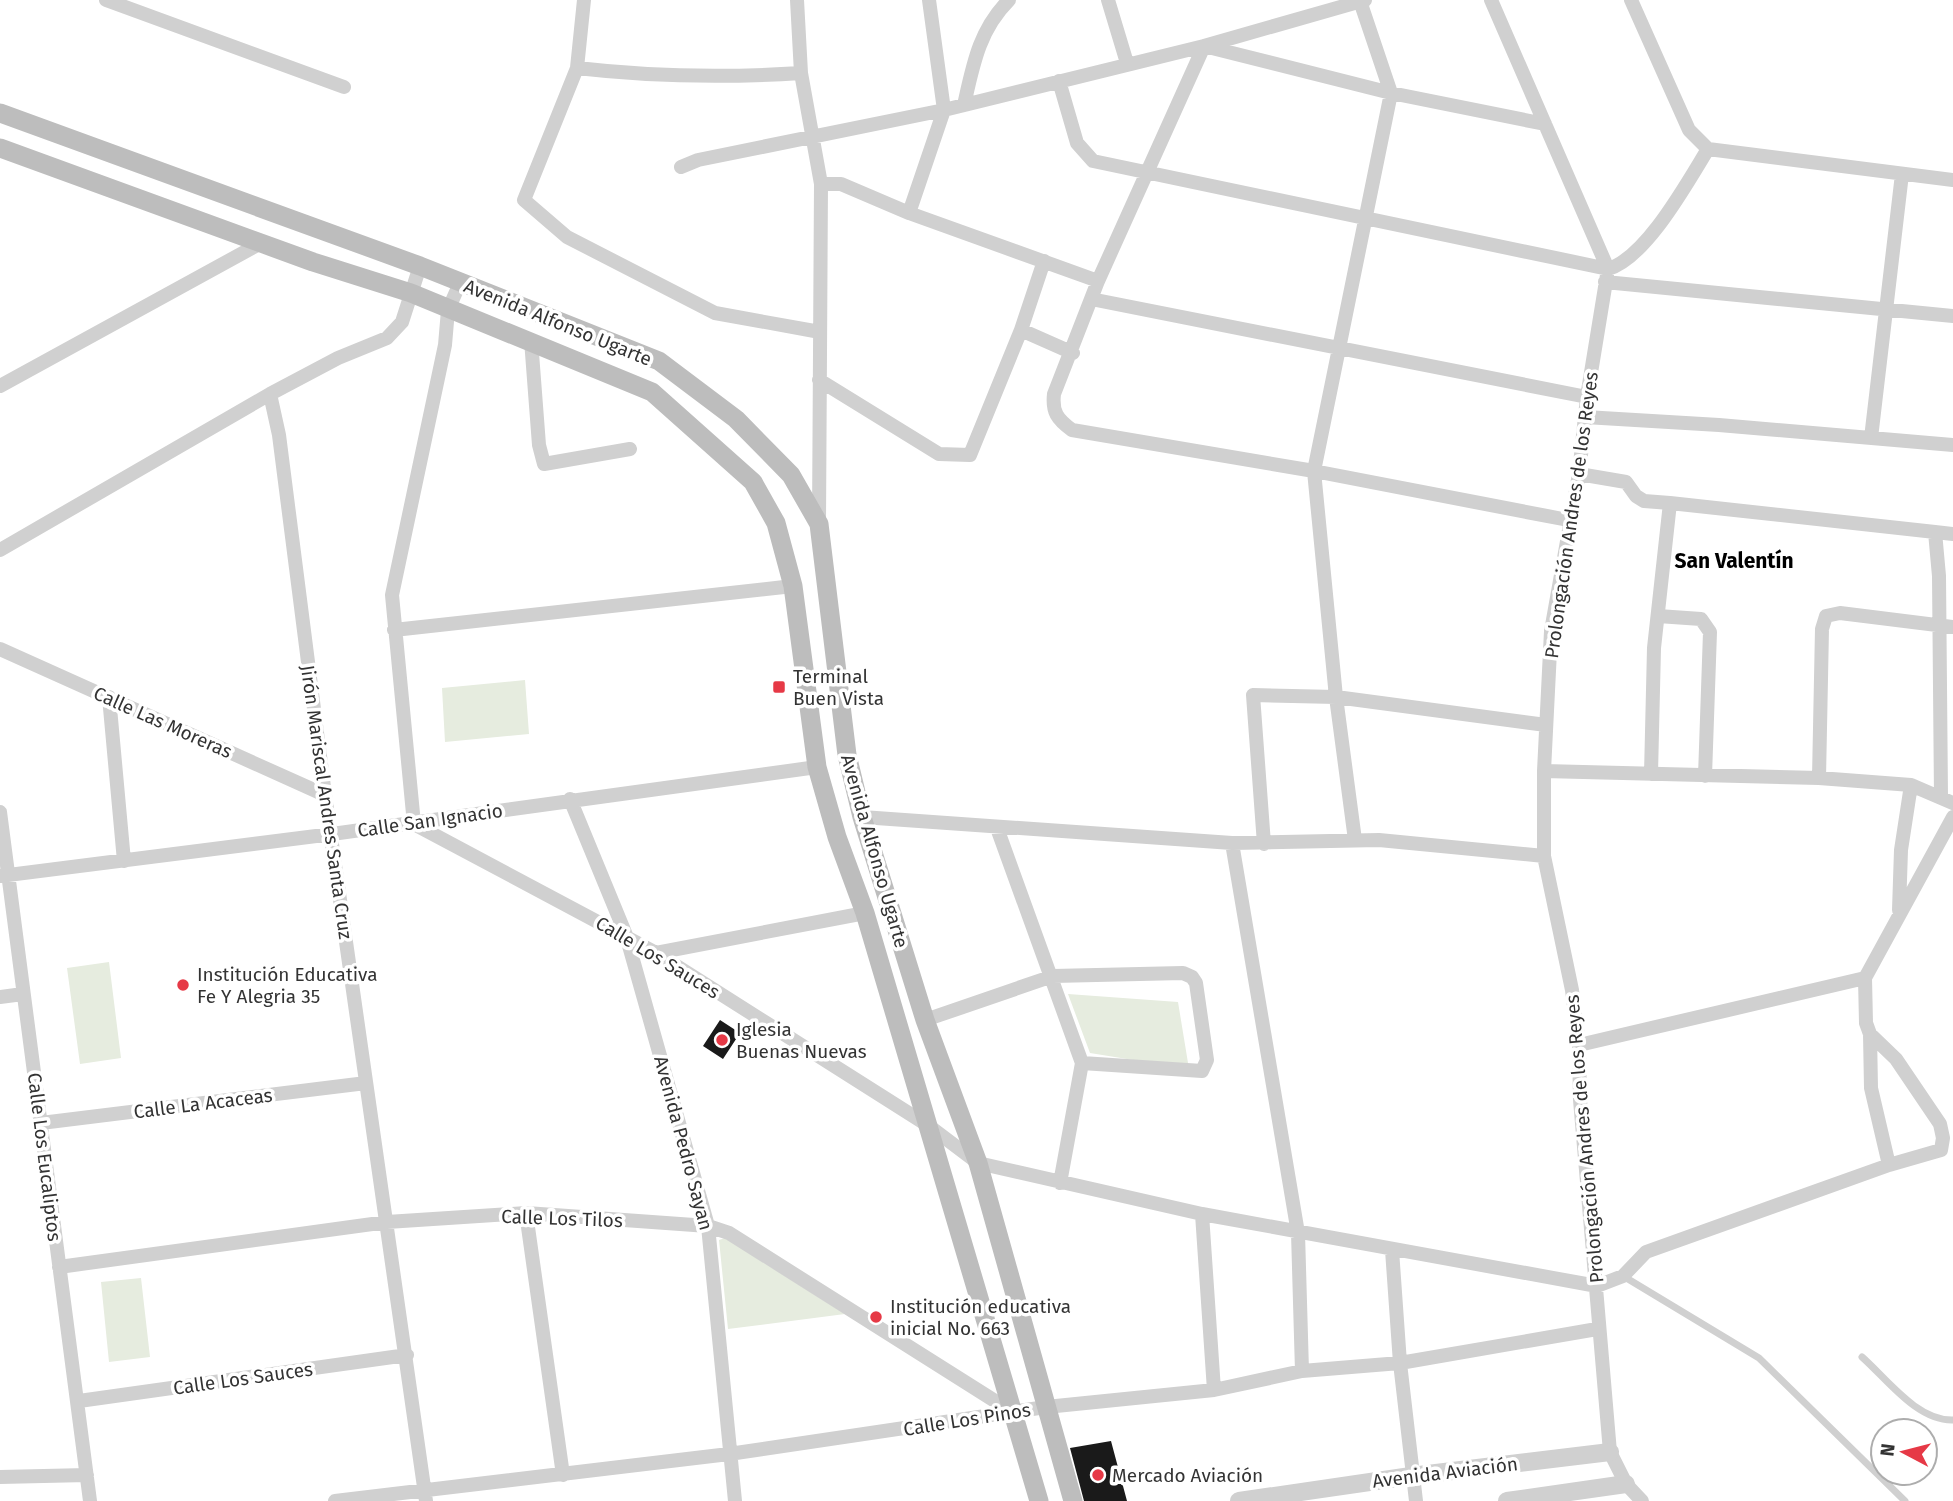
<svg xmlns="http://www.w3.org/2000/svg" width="1953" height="1501" viewBox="0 0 1953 1501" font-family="'Fira Sans',sans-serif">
<rect width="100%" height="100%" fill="#fff"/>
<path fill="#e6ecdf" d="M525,680L529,734L445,742L442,688Z
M109,962L121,1058L80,1064L67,968Z
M1068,994L1178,1002L1189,1069L1090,1053Z
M725,1238L845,1314L728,1329L719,1240Z
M141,1278L150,1357L109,1362L101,1282Z"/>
<path fill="#1a1a1a" d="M720,1020L740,1033L723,1059L703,1046Z
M1111,1441L1127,1501H1084L1070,1448Z"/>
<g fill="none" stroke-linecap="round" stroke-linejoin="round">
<path stroke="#d0d0d0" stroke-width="7" d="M1623,1276L1759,1358L1905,1501
M1862,1357C1887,1379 1917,1421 1953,1420"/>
<path stroke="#d0d0d0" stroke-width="14" d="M106,0L344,87
M584,0L577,68L524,200L567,237L715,313L820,332
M797,0L801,73L821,184L819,522
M1108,0L1127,63
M1365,0L1204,46L1098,281L1054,394C1052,412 1057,419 1072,430L1314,471L1568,520
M1491,0L1608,269L1587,397L1579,474L1551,631L1544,771V856L1572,990L1579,1045L1580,1100L1610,1452L1626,1484L1642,1501
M1631,0L1689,130L1708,149L1953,180
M577,68C654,77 723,78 801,73
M1059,81L1077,143L1093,161L1608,269C1646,258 1687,183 1708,149
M964,105C973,65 979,30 1009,0
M681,167L698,160L944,110L929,0
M821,184H841L909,213L1098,281
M909,213L944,110L1204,46L1391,93L1545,124
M1605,282L1953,316
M460,283L448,310L445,345L392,595L414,824L656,953L929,1126L978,1163L1202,1214L1597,1286L1623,1276L1646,1252L1889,1165L1941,1150L1943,1138L1940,1124L1896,1059L1870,1034L1866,1023L1865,978L1953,817
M1091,299L1587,397
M1021,330L1073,353
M531,340L539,445L544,464L630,449
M819,380L939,454L970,455L1021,330L1044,261
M0,386L261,243
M270,394L279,435L325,795L426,1501
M1585,417L1719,425L1953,445
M1871,438L1902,174
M1579,474L1626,482L1636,496L1644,501L1670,503L1654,648L1651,774
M1670,503L1935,532
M0,550L270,394L338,358L387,338L402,322L420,266
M1658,616L1701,619L1710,632L1705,776
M394,630L793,586
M0,649L325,795
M109,697L124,861
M1544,771L1819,778L1911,785L1953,803
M1819,778L1822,629L1826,616L1840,613L1953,627
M1941,797L1939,576L1935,532L1953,534
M570,799L626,935L708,1226L735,1501
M0,812L90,1501
M862,817L1232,843L1379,840L1544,856
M997,828L1082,1063L1060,1183
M1355,840L1336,697L1314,471L1391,93L1360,1
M1232,843L1298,1233L1302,1371
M1264,844L1253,695L1336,697L1546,725
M0,876L332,834L817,767
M1899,910L1901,850L1911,785
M656,953L865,913
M0,997L23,994
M925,1020L1053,976L1183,973L1192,977L1196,983L1207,1060L1202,1071L1082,1063
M1870,1034L1871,1088L1889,1165
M1579,1045L1865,978
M41,1123L366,1083
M526,1213L563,1475
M1202,1214L1214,1390
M1392,1250L1400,1363L1416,1501
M59,1267L387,1222L526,1213L708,1226L729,1233L1014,1413
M79,1401L407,1355
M0,1477L87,1475
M335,1501L729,1454L1046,1407L1214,1390L1302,1371L1400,1363L1597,1329"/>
<path stroke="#d0d0d0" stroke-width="18" d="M1239,1501L1411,1476L1610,1452
M1507,1501L1626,1484"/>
<path stroke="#bdbdbd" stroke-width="19" d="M0,113L420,266L659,361L736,419L791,475L819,524L847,755L862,817L925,1020L978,1163L1073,1501
M0,148L313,262L411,293L652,392L753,482L776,523L793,586L817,767L837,837L865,913L1039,1501"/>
</g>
<g fill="#e63946" stroke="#fff" stroke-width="2.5">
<rect x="772" y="680" width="14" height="14" rx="3.5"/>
<circle cx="183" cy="985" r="7"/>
<circle cx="722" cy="1040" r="7"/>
<circle cx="876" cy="1317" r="7"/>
<circle cx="1098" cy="1475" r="7"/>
</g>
<g text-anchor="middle" stroke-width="7" stroke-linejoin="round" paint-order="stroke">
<g font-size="19" fill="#333" stroke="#fff">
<text transform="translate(558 322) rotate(22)" y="7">Avenida Alfonso Ugarte</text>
<text transform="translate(1571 515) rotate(-82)" y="7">Prolongación Andres de los Reyes</text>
<text transform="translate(163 722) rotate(24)" y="7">Calle Las Moreras</text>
<text transform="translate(327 802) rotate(82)" y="7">Jirón Mariscal Andres Santa Cruz</text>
<text transform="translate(430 820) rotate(-8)" y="7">Calle San Ignacio</text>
<text transform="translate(875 851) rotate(74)" y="7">Avenida Alfonso Ugarte</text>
<text transform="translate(658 957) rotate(31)" y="7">Calle Los Sauces</text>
<text transform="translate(203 1103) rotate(-7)" y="7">Calle La Acaceas</text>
<text transform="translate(1584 1139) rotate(-95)" y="7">Prolongación Andres de los Reyes</text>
<text transform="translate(684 1143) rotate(75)" y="7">Avenida Pedro Sayan</text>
<text transform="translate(45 1157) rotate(83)" y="7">Calle Los Eucaliptos</text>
<text transform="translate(562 1218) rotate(2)" y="7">Calle Los Tilos</text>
<text transform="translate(243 1378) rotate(-8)" y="7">Calle Los Sauces</text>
<text transform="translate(967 1419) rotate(-9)" y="7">Calle Los Pinos</text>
<text transform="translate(1445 1472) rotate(-7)" y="7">Avenida Aviación</text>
</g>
<g font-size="19" fill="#333" stroke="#fff" text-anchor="start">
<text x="793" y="683">Terminal<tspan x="793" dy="22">Buen Vista</tspan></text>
<text x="197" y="981">Institución Educativa<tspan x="197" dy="22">Fe Y Alegria 35</tspan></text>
<text x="736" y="1036">Iglesia<tspan x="736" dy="22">Buenas Nuevas</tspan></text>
<text x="890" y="1313">Institución educativa<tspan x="890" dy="22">inicial No. 663</tspan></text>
<text x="1112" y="1482">Mercado Aviación</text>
</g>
<g font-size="21" font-weight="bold" fill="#000" stroke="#fff">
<text x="1734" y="568">San Valentín</text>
</g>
</g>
<g transform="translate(1904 1452) rotate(277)"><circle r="33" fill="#ffffff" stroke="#adadad" stroke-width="2"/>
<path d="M0-5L12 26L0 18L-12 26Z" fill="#e63946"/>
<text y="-10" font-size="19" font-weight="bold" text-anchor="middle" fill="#333333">N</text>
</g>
</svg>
